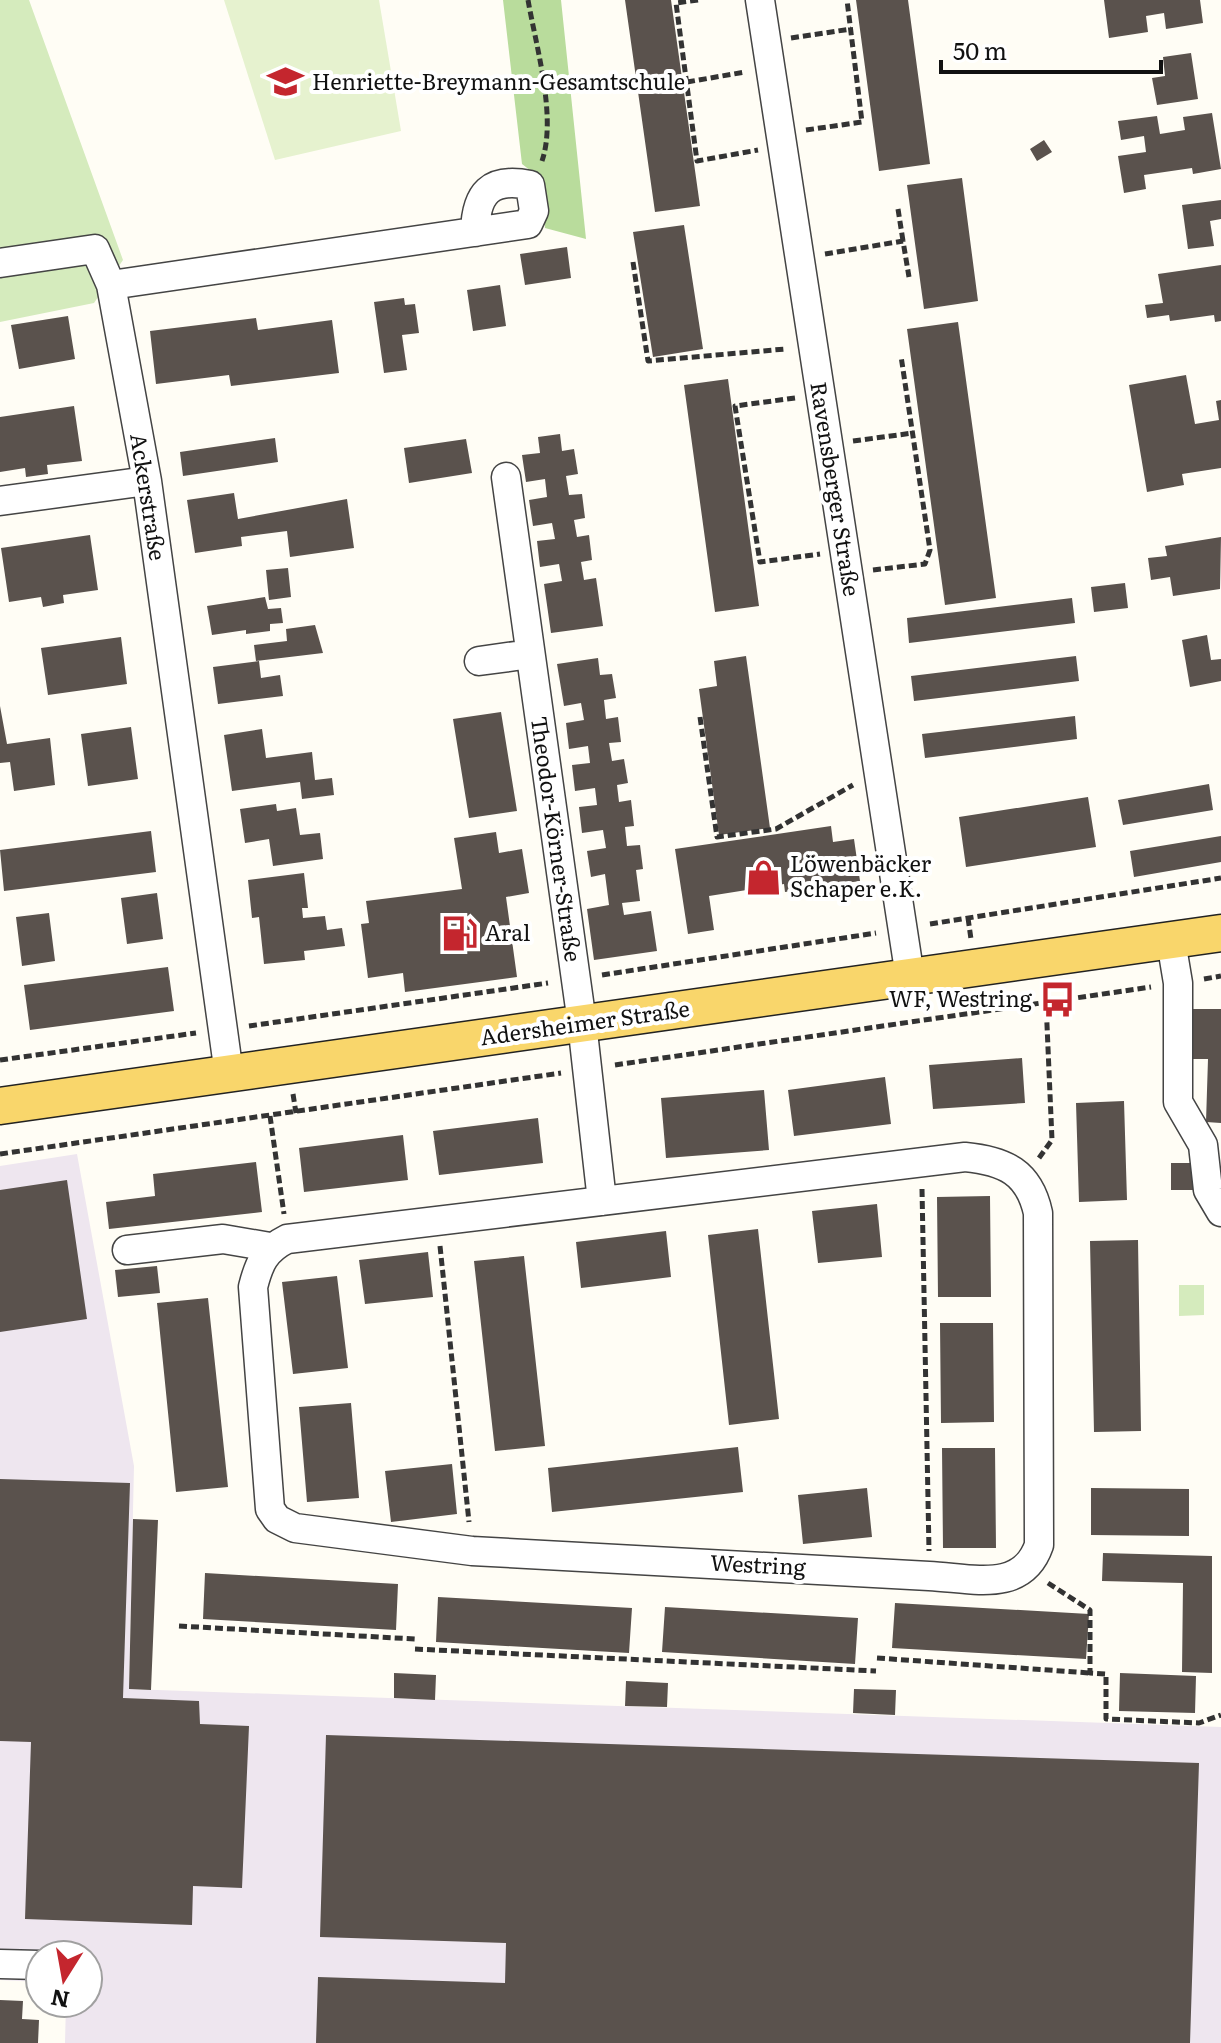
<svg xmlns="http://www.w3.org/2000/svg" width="1221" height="2043" viewBox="0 0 1221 2043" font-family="Literata,serif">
<rect width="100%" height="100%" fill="#fffdf5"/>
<path fill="#eee6ef" d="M77,1154L134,1466L129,1689L1221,1727V2043H65L66,2003H88V1955H40V1982L0,1980V1166Z"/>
<path fill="#d5ebbd" d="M0,0H29L123,260L94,303L0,322Z
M1179,1285H1204V1315L1179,1316Z"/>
<path fill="#b9dc9c" d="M503,0H561L586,239L545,228L540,178L522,164Z"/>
<path fill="#e6f2cf" d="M224,0H379L401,131L275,160Z"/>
<path fill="#5a524d" d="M625,0H671L700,206L655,212Z
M856,0H908L930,164L879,171Z
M1104,0H1200L1203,23L1166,29L1164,13L1146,16L1148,32L1109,38Z
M1191,53L1198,99L1157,105L1152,78L1165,76L1163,57Z
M1212,113L1221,169L1193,174L1192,168L1144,175L1146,189L1124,193L1118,156L1146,152L1144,136L1121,140L1118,121L1157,116L1160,134L1185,130L1183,117Z
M1044,140L1052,152L1037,161L1030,149Z
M962,178L978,301L924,309L907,185Z
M1221,200V219L1210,221L1214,246L1188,249L1182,205Z
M684,225L703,349L653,357L633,232Z
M567,247L571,278L525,285L520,254Z
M1221,265V321L1215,322L1214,315L1170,321L1169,315L1147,318L1145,305L1163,303L1158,274Z
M500,285L506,326L473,331L467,290Z
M404,298L405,305L415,304L419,333L402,335L407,370L384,373L374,302Z
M68,316L75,359L19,369L11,325Z
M256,318L258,330L332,320L339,373L231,386L229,375L156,384L150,331Z
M958,322L996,598L945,605L907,329Z
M1186,375L1195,424L1219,420L1216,401L1221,400V468L1182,474L1184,485L1147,492L1129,385Z
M728,379L759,606L715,612L684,385Z
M74,406L82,461L47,465L48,474L26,477L25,468L0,472V417Z
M560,434L562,451L574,449L578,474L566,476L569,495L582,494L585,518L574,520L577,537L589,535L592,560L581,562L584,580L596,578L603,626L551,633L544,584L562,581L559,564L540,567L537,541L555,539L552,523L533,526L529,500L547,497L545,479L526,482L522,455L540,453L538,437Z
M275,438L278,462L183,476L180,452Z
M466,439L472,473L409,483L404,448Z
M234,493L238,519L347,499L354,548L290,557L287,531L241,537L242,546L195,553L187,500Z
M90,535L98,590L63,595L64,603L43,607L41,597L9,602L1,548Z
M1221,537L1220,589L1173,596L1170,577L1151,580L1148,558L1167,556L1165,546Z
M288,568L291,597L269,600L266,570Z
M1125,583L1128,608L1094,612L1091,587Z
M265,597L268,609L281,608L283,623L270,624V631L246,634V630L212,635L207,606Z
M1072,598L1075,623L909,643L907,618Z
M315,625L323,653L256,661L254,645L287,641L286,629Z
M1207,635L1211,660L1221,659V681L1190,687L1182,640Z
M121,637L127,684L48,695L41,648Z
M746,656L770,828L719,835L699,689L717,686L714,661Z
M1076,656L1079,681L914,701L911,676Z
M598,658L600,675L612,674L616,698L604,700L606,719L618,717L621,742L609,743L612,761L624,759L628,783L617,785L619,802L631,800L634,826L625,827L627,846L640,845L643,869L636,870L640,901L622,903L624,915L651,911L657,951L594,960L587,909L609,905L605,874L591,877L587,851L606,848L603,830L582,833L579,807L597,805L595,788L575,791L572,765L590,763L588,746L569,749L566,723L584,720L581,703L564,706L557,664Z
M259,661L261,678L280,675L283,696L218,704L213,667Z
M0,706L7,744L50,738L55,785L14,791L10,762L0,763Z
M501,712L517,811L469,818L453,719Z
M1075,716L1077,739L925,758L922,734Z
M131,727L138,779L88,786L81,734Z
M262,729L266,758L312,752L315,780L332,778L334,795L302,799L300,782L232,791L224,735Z
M1209,784L1213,810L1123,825L1118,800Z
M1088,797L1096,847L966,867L959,817Z
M276,804L277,811L296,808L300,835L320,833L323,859L273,866L269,839L245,843L240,809Z
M831,826L833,842L854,839L860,881L785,892L784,884L709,896L714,930L688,934L675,849Z
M151,831L156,872L4,891L0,850Z
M496,832L499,853L522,849L529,893L506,897L517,977L405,992L403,973L368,978L361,924L369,923L366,901L462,889L454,838Z
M1221,836V862L1134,877L1130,851Z
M304,873L308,908H302L303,918L325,916L327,930L342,928L345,946L304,951L305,960L264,964L259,917L252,918L248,880Z
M157,893L163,939L127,944L121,898Z
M49,913L55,961L22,966L16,917Z
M168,967L174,1011L30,1030L24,985Z
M1193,1009H1221V1123L1206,1122L1208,1059H1192Z
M1022,1058L1025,1103L933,1109L929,1065Z
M885,1077L891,1124L794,1136L788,1090Z
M764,1090L769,1150L666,1158L661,1098Z
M1124,1101L1127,1200L1079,1202L1076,1103Z
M538,1118L543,1163L439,1175L433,1131Z
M403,1135L408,1180L304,1192L299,1148Z
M256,1162L262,1212L109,1229L106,1202L155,1196L153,1174Z
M1171,1163H1193V1190H1171Z
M67,1180L87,1319L0,1332V1190Z
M990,1196L991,1297H938L937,1197Z
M877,1204L882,1257L818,1263L812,1211Z
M758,1229L779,1419L729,1425L708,1235Z
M666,1231L671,1277L581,1288L576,1242Z
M1138,1240L1141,1431L1094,1432L1090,1241Z
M428,1252L433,1297L365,1304L359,1260Z
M524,1256L545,1446L495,1451L474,1261Z
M157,1266L160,1293L118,1297L115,1270Z
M337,1276L348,1368L293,1374L282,1282Z
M208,1298L228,1487L176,1492L157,1303Z
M940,1323H993L994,1422L941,1423Z
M351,1403L359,1498L307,1502L299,1407Z
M738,1447L743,1492L552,1512L548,1468Z
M942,1448H995L996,1548H943Z
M452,1464L457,1514L391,1522L385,1471Z
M0,1479L130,1483L123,1698L199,1701L200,1724L249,1726L242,1888L193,1886L192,1925L25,1919L31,1742L0,1741Z
M867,1488L872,1537L803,1544L798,1495Z
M1091,1488L1189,1489V1536L1091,1535Z
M133,1519L158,1520L151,1690L129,1689Z
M1103,1553L1212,1556V1673L1182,1672L1183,1583L1102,1581Z
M205,1573L398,1584L396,1630L203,1619Z
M438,1597L632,1608L629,1653L436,1642Z
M895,1603L1089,1614L1086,1659L892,1648Z
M665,1607L858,1618L855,1664L662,1652Z
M394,1673L436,1675L435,1700L394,1698Z
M1120,1673L1196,1676L1195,1713L1119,1711Z
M626,1681L668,1683L667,1707L625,1706Z
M854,1689L896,1690L895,1715L853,1713Z
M326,1735L1199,1763L1190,2043H316L318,1977L505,1983L506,1943L320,1937Z
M0,2000L23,2001L22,2019L39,2020L38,2043H0Z"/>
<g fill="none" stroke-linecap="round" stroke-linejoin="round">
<defs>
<path id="minor" d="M760,0L910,977
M0,263L95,249L111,285
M506,477L582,1023L602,1201
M0,501L147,481
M479,661L530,654
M1171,941L1178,983V1102L1203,1145L1208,1190L1221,1212
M229,1074L147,481L111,285L528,224L534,211L530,185C490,177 476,193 475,232
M965,1157C1005,1161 1029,1172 1038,1213L1039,1545C1022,1594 972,1578 929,1576L472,1551L295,1528L277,1519L270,1509L253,1287C259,1263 265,1250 287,1239Z
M127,1250L223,1239L270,1247
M0,1964L40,1965"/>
<path id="major" d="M0,1106L1221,933"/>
</defs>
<use href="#minor" stroke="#444" stroke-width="31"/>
<use href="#major" stroke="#222" stroke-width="39"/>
<path stroke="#333" stroke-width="5" stroke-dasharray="8 4" stroke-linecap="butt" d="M528,0C536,46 557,117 542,161
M698,0L676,3L697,161L758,150
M791,38L851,29
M687,82L745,72
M806,130L862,122L847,0
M898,209L903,241
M825,254L903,241L909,277
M633,262L648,361L785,349
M795,398L735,406L760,562L820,554
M853,441L913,433
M873,570L925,564L930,550L901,356
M700,717L717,837L776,829L853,785
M968,918L971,939
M930,924L1221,878
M602,975L876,933
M1204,979L1221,976
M249,1026L548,983
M0,1060L196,1033
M615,1065L1151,987
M293,1094L296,1113
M270,1116L284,1214
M0,1154L561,1073
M1039,1158L1052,1140L1046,1002
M922,1189L929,1551
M440,1246L469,1522
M1048,1583L1090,1610V1673L1106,1674V1719L1199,1723L1221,1715
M179,1626L415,1639
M415,1649L876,1671
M877,1658L1090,1673"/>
<use href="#minor" stroke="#fff" stroke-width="28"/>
<use href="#major" stroke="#f9d66b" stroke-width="36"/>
</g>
<defs>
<symbol id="school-bare" viewBox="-9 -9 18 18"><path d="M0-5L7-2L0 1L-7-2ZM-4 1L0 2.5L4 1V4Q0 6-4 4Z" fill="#c4262e" stroke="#fff" stroke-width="2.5" paint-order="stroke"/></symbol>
<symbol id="shop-bare" viewBox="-9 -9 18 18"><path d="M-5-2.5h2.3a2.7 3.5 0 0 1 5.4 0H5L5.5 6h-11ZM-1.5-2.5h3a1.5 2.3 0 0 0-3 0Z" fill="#c4262e" stroke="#fff" stroke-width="2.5" paint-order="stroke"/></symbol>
<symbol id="fuel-bare" viewBox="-9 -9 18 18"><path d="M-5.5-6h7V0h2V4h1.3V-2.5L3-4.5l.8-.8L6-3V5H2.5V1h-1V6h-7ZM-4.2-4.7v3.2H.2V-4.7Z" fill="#c4262e" stroke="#fff" stroke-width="2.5" paint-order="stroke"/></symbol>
<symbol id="bus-bare" viewBox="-9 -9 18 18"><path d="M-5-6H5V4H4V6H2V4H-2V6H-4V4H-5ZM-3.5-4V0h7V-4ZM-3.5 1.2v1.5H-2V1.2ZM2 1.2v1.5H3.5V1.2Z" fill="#c4262e" stroke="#fff" stroke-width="2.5" paint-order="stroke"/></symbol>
</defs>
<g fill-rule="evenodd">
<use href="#school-bare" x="260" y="56" width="51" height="51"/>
<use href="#shop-bare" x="738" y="852" width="51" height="51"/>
<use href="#fuel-bare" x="434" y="908" width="51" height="51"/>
<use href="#bus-bare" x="1032" y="974" width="51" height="51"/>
</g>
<g text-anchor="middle" stroke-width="8" stroke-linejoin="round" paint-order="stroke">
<g font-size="22" fill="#111" stroke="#fff" text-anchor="start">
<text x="312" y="90">Henriette-Breymann-Gesamtschule</text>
<text x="790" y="872">Löwenbäcker<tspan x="790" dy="25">Schaper e.K.</tspan></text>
<text x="485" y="941">Aral</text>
<text x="1032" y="1007" text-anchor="end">WF, Westring</text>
</g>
<g font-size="22" fill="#111" stroke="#fff">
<text transform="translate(835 489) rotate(81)" y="8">Ravensberger Straße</text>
<text transform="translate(148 497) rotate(81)" y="8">Ackerstraße</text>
<text transform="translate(556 839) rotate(82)" y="8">Theodor-Körner-Straße</text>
<text transform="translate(585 1023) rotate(-8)" y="8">Adersheimer Straße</text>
<text transform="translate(758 1565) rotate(3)" y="8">Westring</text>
</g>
</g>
<g transform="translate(64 1979) rotate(191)"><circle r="38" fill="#ffffff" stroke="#a0a0a0" stroke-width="2"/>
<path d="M0-6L14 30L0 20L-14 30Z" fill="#c4262e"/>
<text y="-12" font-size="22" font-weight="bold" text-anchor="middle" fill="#111111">N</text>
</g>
<path d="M941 60v12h220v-12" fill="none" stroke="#111111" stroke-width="4"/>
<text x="953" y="60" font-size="24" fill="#111111" stroke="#ffffff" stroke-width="6" paint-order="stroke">50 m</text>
</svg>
